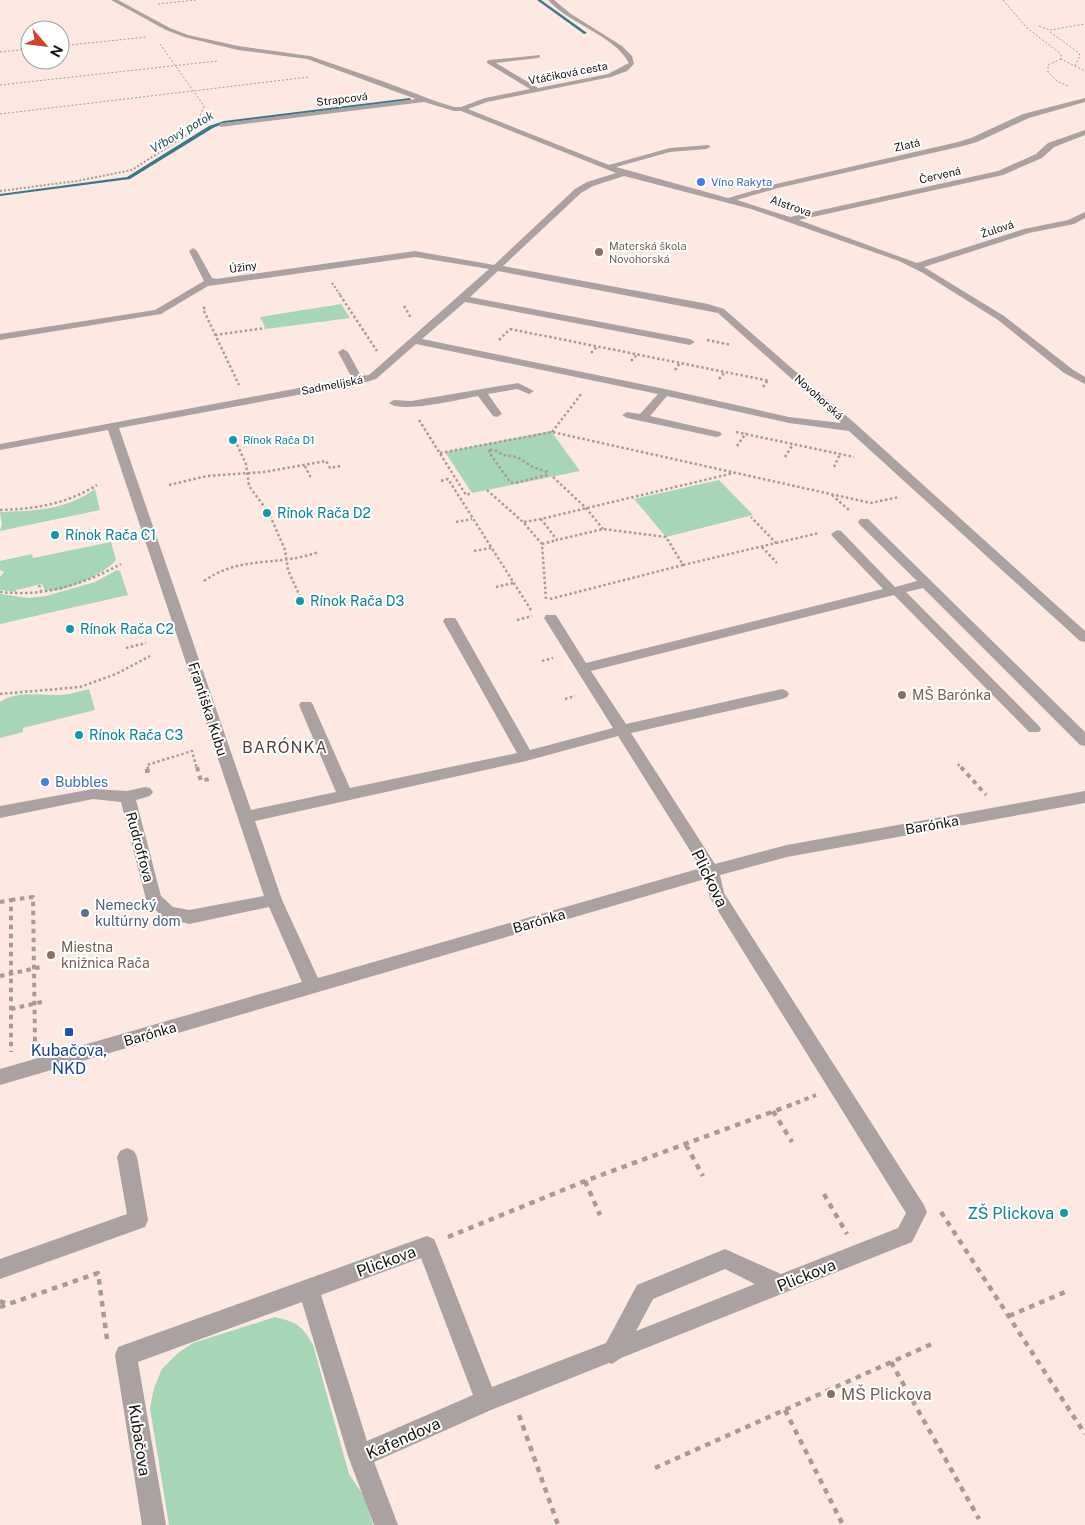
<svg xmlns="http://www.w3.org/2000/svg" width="1085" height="1525" viewBox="0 0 1085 1525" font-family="'Public Sans',sans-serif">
<rect width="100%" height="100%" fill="#fde9e1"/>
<path fill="#a6d6b4" d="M341,304L350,318L266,329L260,317Z
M551,431L580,471L472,493L445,452Z
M719,480L753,515L666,537L634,499Z
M95,489L100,510L0,531L2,524L0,512C34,511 66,510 95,489Z
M111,542L116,560C106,573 61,595 45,590L42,584L16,590V592L0,590V577L4,572L0,570V561L32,554L33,558Z
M117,570L120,571L128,595L0,624V594L29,598L46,596L95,582Z
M89,689L95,710L23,728V732L0,738V702C18,690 42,696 62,695C71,694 80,691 89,689Z
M275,1317C296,1322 302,1325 313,1345L349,1474L364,1496L373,1525H169L150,1408L154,1388L162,1369L178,1353L193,1343Z"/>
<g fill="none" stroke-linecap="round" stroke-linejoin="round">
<path fill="#377a8d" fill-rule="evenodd" d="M537,0H541L587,33L584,34Z
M410,98L411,100L225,123L213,128L130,179L0,196V194L127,177L209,126L224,121Z"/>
<path stroke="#a99a94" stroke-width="1" stroke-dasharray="2 2" stroke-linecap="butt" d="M1003,0L1027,28L1061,54V59L1085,71
M158,4L196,0
M1039,26L1050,30
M160,44L204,106L200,117L204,123L192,131
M60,46L147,37
M0,52L30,49
M1061,59L1048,65V72L1057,81L1068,86
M1075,66L1080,56L1079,53L1050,32V30L1085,24
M0,85L217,61
M0,114L309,77"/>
<path stroke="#a99a94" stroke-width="2" stroke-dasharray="2 2" stroke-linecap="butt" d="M0,191L77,181L132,170L194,130
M332,283L341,296"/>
<path stroke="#a99a94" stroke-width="2.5" stroke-dasharray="2.5 2.5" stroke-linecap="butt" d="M340,295L377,351
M404,306L411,318
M205,307L203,309L239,385
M510,329L770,381
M215,335L265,328
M499,340L510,329
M707,340L731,345
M591,353L597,347
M631,361L637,355
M675,370L680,363
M719,379L725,372
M763,387L768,380
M419,420L466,495L472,493
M552,432L582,393
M736,432L854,457
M235,440L246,464L249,486L269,513L285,550L288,570L302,601
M737,446L746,433
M490,450H495L503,455L517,457L533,467L547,472V475L515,483L510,482L489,452Z
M440,453L552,432L871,503L899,497
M785,457L793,444
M305,466L311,478
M834,467L840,454
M553,477L586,508L603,529
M441,481L448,479L531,610
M169,485L207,476L264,472L326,461L330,468L340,466
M487,490L523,522L542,544L546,600
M832,495L850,511
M0,510C36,509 66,504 97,485
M456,522L472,519
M524,522L541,519
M776,543L819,533
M542,544L557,540
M762,547L777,563
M474,551L491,548
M683,565L776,543L751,517
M204,581C233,561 256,564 289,559C299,558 309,555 319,552
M39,585L42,594
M496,587L513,583
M0,592C44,597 82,585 121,564
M550,599L683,565L666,537L603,529L557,540L541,519L734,473
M517,620L532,616
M126,648L146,643
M542,661L553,658
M0,694L80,687L116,674L150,656
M565,699L575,696
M958,764L962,769
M148,769L147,765L192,751L197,769"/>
<path stroke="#a99a94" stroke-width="4" stroke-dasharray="4.5 4.5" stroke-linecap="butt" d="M197,767L201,781L209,779
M961,767L986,795
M145,771H148L147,767
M11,900L33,897L35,1043
M0,902L11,900V1052
M0,976L41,967
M11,1009L42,1002
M796,1103L816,1095"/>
<path stroke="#a99a94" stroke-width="4.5" stroke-dasharray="5.5 5.5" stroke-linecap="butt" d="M773,1111L792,1142
M686,1145L703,1176
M585,1181L600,1215
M824,1194L847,1234
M941,1212L1085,1434
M448,1237L585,1181L799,1102
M0,1301L7,1304
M0,1307L98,1273L107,1339
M1009,1316L1065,1292
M891,1362L979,1519
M785,1410L843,1525
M519,1415L558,1525
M655,1468L934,1343"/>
<path fill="#aaa1a0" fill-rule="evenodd" d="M111,0H118L170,28L188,35L238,46L310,56L385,82L435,101L454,107H461L485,98L530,89L487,63V61L489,60L540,55V57L538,58L496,63L538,88L608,74L627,64L629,63C614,35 569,24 548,0H554L571,14L622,46L632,56L634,64L627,71L611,77L487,102L468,109L609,165L670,148L709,145L710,147L706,149L670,152L616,167L728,198L776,184L958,142L971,138L1023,114L1085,98V102L1029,118L977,142L963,146L778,188L737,200L790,217L998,171L1036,154L1048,143L1085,130V135L1054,147L1042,158L1003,175L799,220L917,263L1024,229L1068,220L1085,212V218L1074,224L1029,233L924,267L1004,316L1072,369L1085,377V384L1064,373L998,320L923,273L899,261L751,209L624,176L593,186L581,193L503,266L708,304L724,309L858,426L1085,631V642L1080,641L849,431L789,423L667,396L650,416L720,432L722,434L720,436L716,437L627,418L622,415L627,412L640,414L658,394L416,344L376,379L363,383L119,428L251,810L336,792L299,705L301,702H311L313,705L350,788L517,753L443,621L445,618H455L457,621L530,750L613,728L544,618L546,615H556L586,663L883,589L833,537L831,534L837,530L841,531L895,587L917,581L860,525L858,522L860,519H868L1085,732V746L1080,745L923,588L906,592L1039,726L1041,729L1039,732H1029L894,595L591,671L626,724L782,689L787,691L789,694L787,697L782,699L631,733L715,864L787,845L1085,791V803L787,857L720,875L724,893L924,1205L927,1212L912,1242L621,1358L612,1364L609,1363L491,1410L374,1462L398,1525H374L348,1456L302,1302L138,1362L166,1525H142L115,1355L118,1347L427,1236L434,1239L437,1246L492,1387L606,1343L637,1285L725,1249L781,1274L898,1228L906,1213L710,898L705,879L0,1085V1069L302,982L269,907L189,924L162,917L146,899L121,802L93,799L0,818V806L93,789L127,791L145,787L150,788L153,792L150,796L136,800L161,896L173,907L189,910L264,896L108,430L0,450V444L352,378L338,352L343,349L348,352L361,376L369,375L489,269L415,257L216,285L208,286L161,314L0,340V334L155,310L204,281L189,251L193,248L197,251L212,278L216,279L415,251L494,265L575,189L587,182L616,173L461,111H454L424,102L220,127V123H223L416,99L307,59L238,50L184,37L166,30ZM498,271L718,313L841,423L789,417L665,389L422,339L465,302L690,345L695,342L690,339L470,297ZM618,736L701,868L318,978L282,900L255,821L526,761ZM421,1258L473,1395L367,1441L321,1295ZM725,1269L755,1284L636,1331L653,1299Z
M518,383L534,391L529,394L517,389L488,394L502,414L497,417L493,416L478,396C461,399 401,414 389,403L394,400L411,401Z
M127,1148L134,1151L137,1157L148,1220L145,1227L0,1279V1259L127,1214L117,1157L120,1151Z"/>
</g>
<g fill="#3f7fe0" stroke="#fff" stroke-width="2">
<circle cx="701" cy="182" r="5"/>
<circle cx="45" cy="782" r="5"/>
</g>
<g fill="#8d6e63" stroke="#fff" stroke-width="2">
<circle cx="599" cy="252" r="5"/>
<circle cx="902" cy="695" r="5"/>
<circle cx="51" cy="955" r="5"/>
<circle cx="831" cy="1394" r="5"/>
</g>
<g fill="#0f9aa8" stroke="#fff" stroke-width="2">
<circle cx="233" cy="440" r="5"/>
<circle cx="267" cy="513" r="5"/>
<circle cx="55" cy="535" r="5"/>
<circle cx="300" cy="601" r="5"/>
<circle cx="70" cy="629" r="5"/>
<circle cx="79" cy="735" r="5"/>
<circle cx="1064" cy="1213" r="5"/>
</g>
<circle fill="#5c6f8a" stroke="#fff" stroke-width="2" cx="85" cy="913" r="5"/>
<rect fill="#1a4fb4" stroke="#fff" stroke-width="2" x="64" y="1027" width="10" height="10" rx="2.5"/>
<g text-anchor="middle" stroke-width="4" stroke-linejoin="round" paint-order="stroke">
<g font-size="11" fill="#18120f" stroke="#fff">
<text transform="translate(568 73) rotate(-11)" y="4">Vtáčiková cesta</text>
<text transform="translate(342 99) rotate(-7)" y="4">Strapcová</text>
<text transform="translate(907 145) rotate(-13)" y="4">Zlatá</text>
<text transform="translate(940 175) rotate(-13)" y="4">Červená</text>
<text transform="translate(791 206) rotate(19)" y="4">Alstrova</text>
<text transform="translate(997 229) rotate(-18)" y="4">Žulová</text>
<text transform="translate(243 267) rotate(-8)" y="4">Úžiny</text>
<text transform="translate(332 385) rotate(-11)" y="4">Sadmelijská</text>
<text transform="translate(819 397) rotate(42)" y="4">Novohorská</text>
</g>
<g font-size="11" fill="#366cbe" stroke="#fff" text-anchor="start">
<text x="711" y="186">Víno Rakyta</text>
</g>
<g font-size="11" fill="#785e54" stroke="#fff" text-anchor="start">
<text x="609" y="250">Materská škola<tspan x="609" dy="13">Novohorská</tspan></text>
</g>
<g font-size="11" fill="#0d838f" stroke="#fff" text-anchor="start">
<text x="243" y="444">Rínok Rača D1</text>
</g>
<g font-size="12" font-style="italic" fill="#234e5a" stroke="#fff">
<text transform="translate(182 132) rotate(-30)" y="4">Vŕbový potok</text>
</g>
<g font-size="14" fill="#0d838f" stroke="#fff" text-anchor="start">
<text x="277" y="518">Rínok Rača D2</text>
<text x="65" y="540">Rínok Rača C1</text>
<text x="310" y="606">Rínok Rača D3</text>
<text x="80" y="634">Rínok Rača C2</text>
<text x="89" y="740">Rínok Rača C3</text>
</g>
<g font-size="14" fill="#785e54" stroke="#fff" text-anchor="start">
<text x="912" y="700">MŠ Barónka</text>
<text x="61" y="952">Miestna<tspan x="61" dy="16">knižnica Rača</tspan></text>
</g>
<g font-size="14" fill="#18120f" stroke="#fff">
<text transform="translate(208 709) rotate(72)" y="5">Františka Kubu</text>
<text transform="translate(932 825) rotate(-10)" y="5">Barónka</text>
<text transform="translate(140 847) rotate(75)" y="5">Rudroffova</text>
<text transform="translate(539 921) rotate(-16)" y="5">Barónka</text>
<text transform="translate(150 1034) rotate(-16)" y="5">Barónka</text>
</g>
<g font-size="14" fill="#366cbe" stroke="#fff" text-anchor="start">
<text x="55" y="787">Bubbles</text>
</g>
<g font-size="14" fill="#4e5e75" stroke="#fff" text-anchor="start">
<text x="95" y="910">Nemecký<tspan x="95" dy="16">kultúrny dom</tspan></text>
</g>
<g font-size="16" letter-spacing="1" fill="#54443d" stroke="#fff">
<text x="285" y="753">BARÓNKA</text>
</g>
<g font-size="16" fill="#18120f" stroke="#fff">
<text transform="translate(710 878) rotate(64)" y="6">Plickova</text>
<text transform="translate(386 1261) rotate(-20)" y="6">Plickova</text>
<text transform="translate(806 1275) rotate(-22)" y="6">Plickova</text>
<text transform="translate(403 1438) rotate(-24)" y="6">Kafendova</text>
<text transform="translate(140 1440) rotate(81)" y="6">Kubačova</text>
</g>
<g font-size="16" fill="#164399" stroke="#fff">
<text x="69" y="1056">Kubačova,<tspan x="69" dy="18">NKD</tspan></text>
</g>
<g font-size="16" fill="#0d838f" stroke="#fff" text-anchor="end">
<text x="1054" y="1219">ZŠ Plickova</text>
</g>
<g font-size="16" fill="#785e54" stroke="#fff" text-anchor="start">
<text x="841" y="1400">MŠ Plickova</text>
</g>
</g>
<g transform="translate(45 45) rotate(118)"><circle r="24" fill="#ffffff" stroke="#a3a09f"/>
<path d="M0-4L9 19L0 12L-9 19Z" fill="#cf442c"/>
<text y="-8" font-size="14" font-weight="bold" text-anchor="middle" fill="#18120f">N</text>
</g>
</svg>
